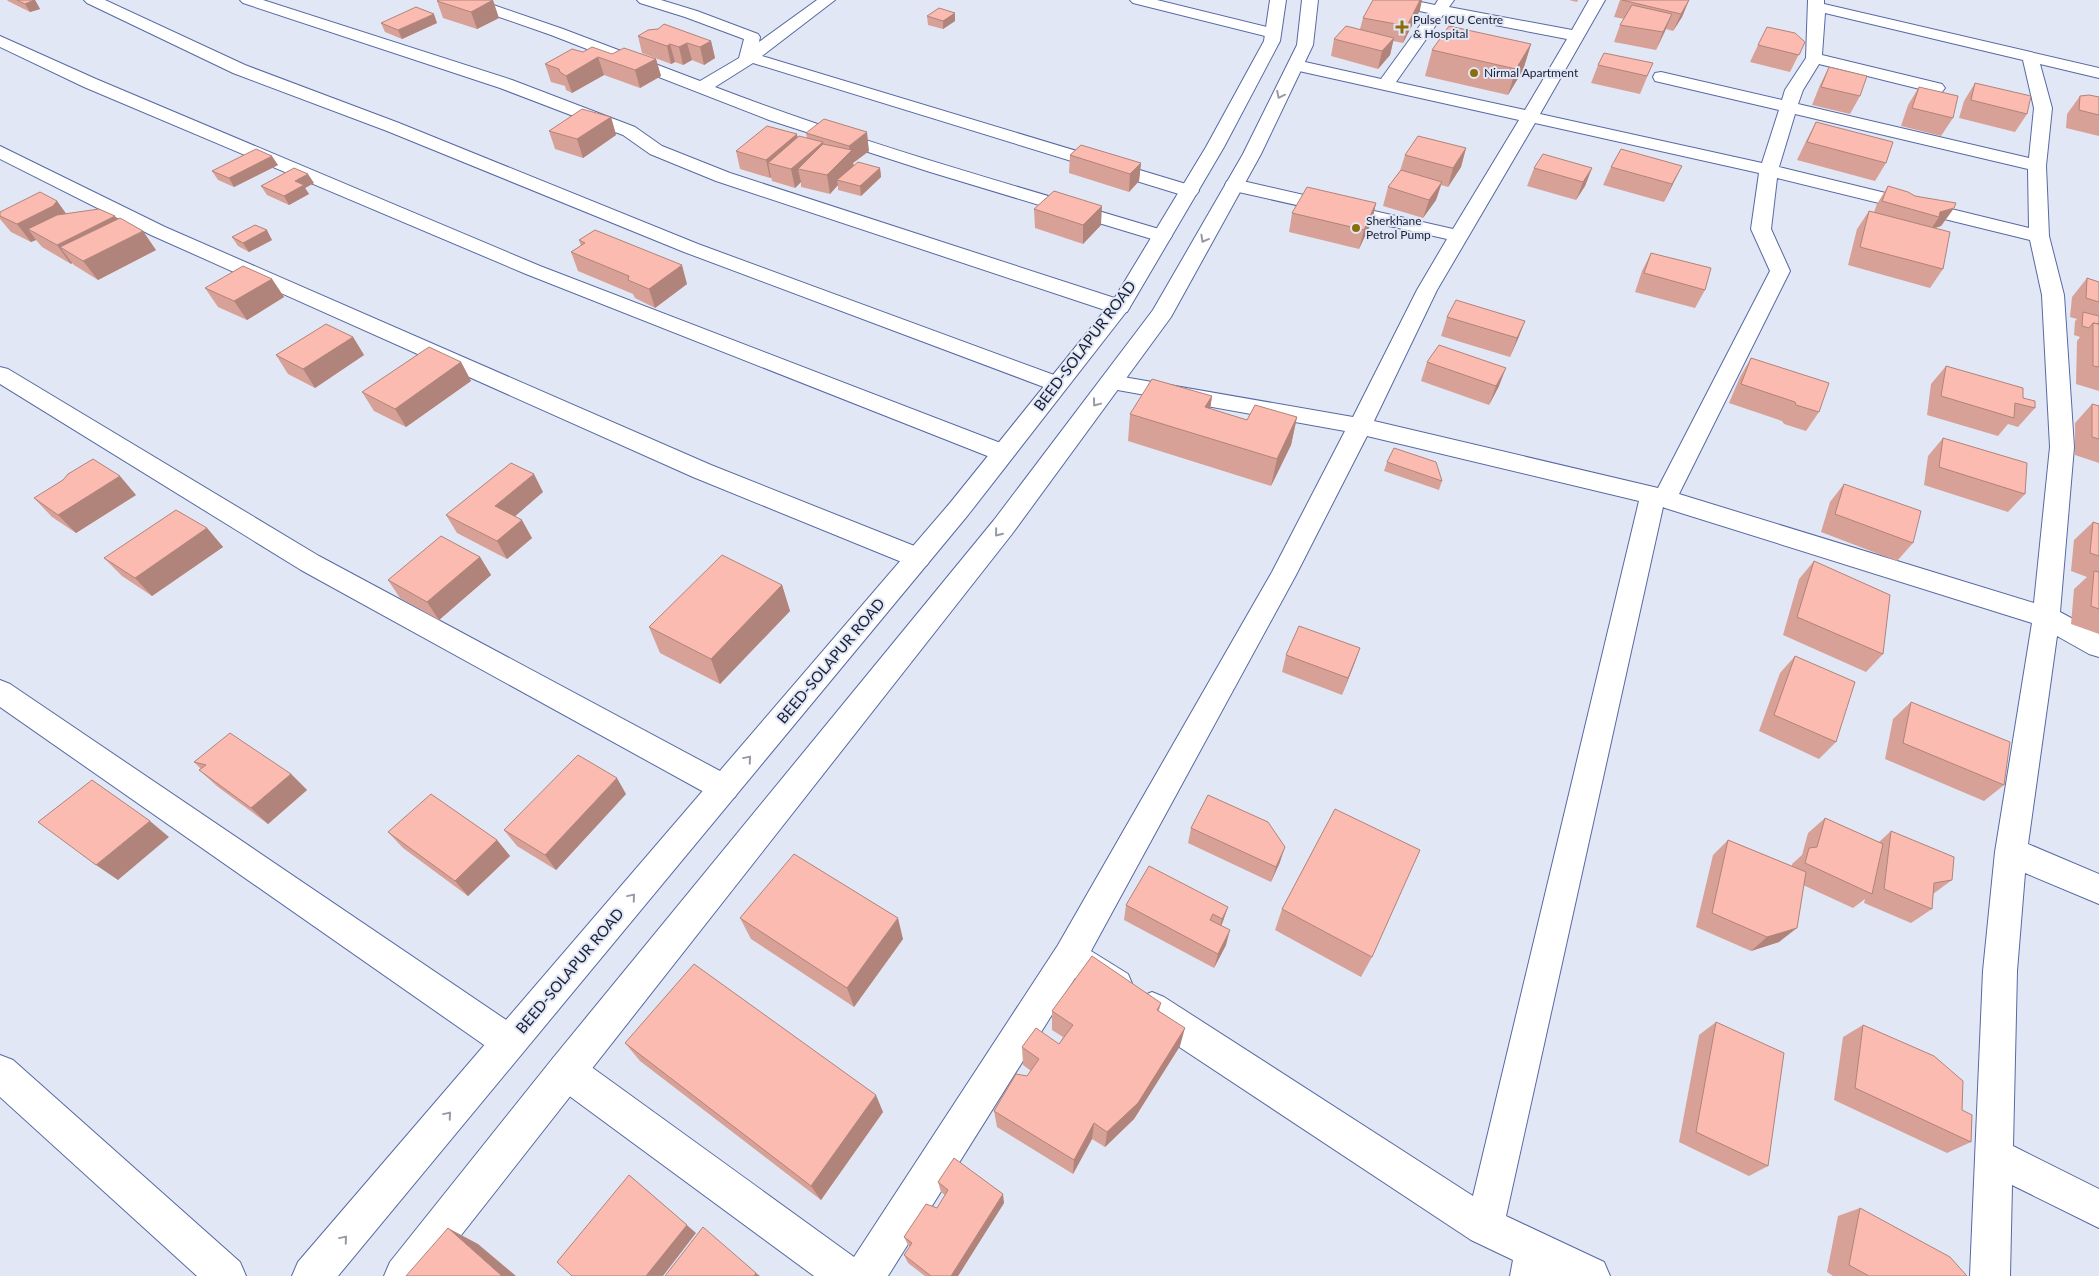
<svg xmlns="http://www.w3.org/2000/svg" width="2099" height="1276" viewBox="0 0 2099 1276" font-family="Lato,sans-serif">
<rect width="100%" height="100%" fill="#e2e7f5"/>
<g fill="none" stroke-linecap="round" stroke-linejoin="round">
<defs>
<path id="minor" d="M84,0H105L245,65L399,123L698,244L1065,379L1068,384L1065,389L1057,391L1049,389L684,252L387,131L233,73L87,3Z
M240,0H263L512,80L635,127L662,146L730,173L1127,302L1130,307L1127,312L1119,313L1111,312L716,181L650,154L623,135L500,88L243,3Z
M456,0H479L563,29L700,81L739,58L744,39L685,17L640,3L637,0H661L697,11L758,34L760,37L759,42L817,0H835L762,56L1196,187L1199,191L1196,195L1189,197L1182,195L753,63L715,87C863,144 1017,186 1169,232L1172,236L1169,240L1162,242L1155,240L930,172L769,120L551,35L459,3Z
M1130,0H1157L1279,30L1281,33L1279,36L1273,38L1133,3Z
M1378,0H1411L1435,5L1438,0H1454L1449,7L1572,30L1589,0H1605L1540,114L1762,163L1779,110L1655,81L1653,77L1655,73L1661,72L1782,100L1785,90L1806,58L1808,0H1824V4L2099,68V78L2040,64L2052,108L2046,166L2049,236L2064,295L2074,447L2060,612L2099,633V657L2089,654L2057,636L2028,844L2099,874V904L2025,873L2017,971L2013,1146L2099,1189V1228L2012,1185L2010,1276H1970L1983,971L1995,852L2032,623L1665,508L1663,507L1506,1216L1604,1262L1610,1276H1510L1513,1260L1471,1240L1140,1021L1135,1009L1140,997L1152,992L1164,997L1473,1196L1639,501L1367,436L1296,575L1091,951L1128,974L1133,986L1128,998L1116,1003L1104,998L1075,978L888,1276H814L553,1084L548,1071L553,1058L566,1053L579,1058L854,1257L1058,945L1272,572L1345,431L1112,389L1104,387L1101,382L1104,377L1112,375L1353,417L1417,290L1447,239L1234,191L1227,189L1225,185L1227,181L1234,179L1453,229L1519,120L1290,69L1288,65L1290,61L1296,60L1381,79L1429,13L1381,3ZM1825,13L2023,60L2034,108L2029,158L1798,104L1803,90L1819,64L1936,93L1942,92L1945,88L1942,84L1822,55ZM1443,15L1567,39L1525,110L1396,82ZM1795,114L2028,169L2029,228L1779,167ZM1535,123L1759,173L1751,229L1770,271L1658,488L1374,421L1437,290ZM1777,178L2030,240L2042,295L2050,447L2034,603L1679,494L1790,271L1771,229Z
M0,36L96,79L540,266L1011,447L1015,453L1011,459L1003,461L995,459L526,274L84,87L0,47Z
M0,146L165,227L711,465L927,551L931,558L927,565L918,568L909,565L693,477L151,235L0,159Z
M0,367L8,369L319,556L735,779L739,788L735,797L724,801L713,797L301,570L0,384Z
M0,680L10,684L521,1030L527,1042L521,1054L509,1060L497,1054L0,707Z
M0,1055L13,1060L240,1262L246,1276H197L0,1097Z"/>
<path id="major" d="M1270,0H1286L1280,41L1224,147L1130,307L968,515L338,1276H292L298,1262L950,503L1114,299L1206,147L1264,41Z
M1302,0H1318L1313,45L1261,154L1171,317L1012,534L429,1276H384L390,1262L553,1058L994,520L1153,310L1243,154L1297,45Z"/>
</defs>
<use href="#minor" stroke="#5769a4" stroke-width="2"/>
<use href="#major" stroke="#5769a4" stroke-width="2"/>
<use href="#minor" fill="#fff" fill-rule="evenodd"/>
<use href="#major" fill="#fff" fill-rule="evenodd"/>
</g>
<path fill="#d8a197" d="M7,0H35L40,9L30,12L8,1Z
M1569,0H1578L1577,2Z
M1620,0H1689L1682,17L1673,31L1666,29L1656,50L1614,42L1620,25L1624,19L1614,17Z
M437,1L499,18L477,29L443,18Z
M1420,10L1403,43L1393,41L1390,55L1378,69L1331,56L1334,39L1360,29L1363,18Z
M955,13V21L943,29L928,25L927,16Z
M381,23H437L402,39L385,32Z
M638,36L711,41L715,58L704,65L692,60L683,65L675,62L671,64L642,53Z
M1805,42L1790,72L1750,62L1758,45Z
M1531,44L1523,70L1508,95L1425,76L1432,50Z
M583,52L612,54L656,59L661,76L640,88L604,75L572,93L566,90L565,86L551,82L545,64Z
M1653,63L1640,94L1591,83L1598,65Z
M1829,67L1860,96L1850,114L1812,105L1820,85Z
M1975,83L2027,114L2015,132L1959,118L1964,101Z
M1919,87L1953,118L1941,136L1901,126L1908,105Z
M2080,96L2099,97V136L2066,128L2067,114Z
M611,117L616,135L583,158L555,149L549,131Z
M1816,122L1886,163L1875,181L1797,160L1806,141Z
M806,133L869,151L853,163L854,165L880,168L881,177L861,196L838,190V185L830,194L801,187V182L795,188L772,181L771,177L770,178L740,169L736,151L798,138H807Z
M1466,148L1461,167L1448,187L1441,185L1436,200L1423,218L1383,206L1388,187L1400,171L1405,155Z
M1070,155L1141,163L1139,181L1129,192L1069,173Z
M278,165L234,187L218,180L212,171Z
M1611,167L1673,184L1664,202L1603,185Z
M1534,168H1592L1585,186L1576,200L1527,186Z
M314,183L305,188L309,194L289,205L267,195L261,186Z
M1888,186L1915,196L1954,208L1941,226L1935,228L1943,269L1930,288L1848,265L1857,229L1869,211L1874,212L1877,204Z
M57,201L66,214L117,219L156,250L98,280L74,265L72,263L71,264L42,247L36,240L31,242L11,232L0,219V212Z
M1376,203L1372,221L1359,249L1289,232L1292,213Z
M1034,209L1101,225L1083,244L1035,228Z
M232,237L272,240L249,252L238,246Z
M579,240L687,284L655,308L635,298L633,294L578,271L571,252L581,246Z
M1651,253L1705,290L1695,308L1635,292L1642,271Z
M2087,278L2099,282V391L2076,384L2077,341L2080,337L2074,335L2075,321L2077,319L2070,317L2072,297Z
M272,279L284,297L247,320L218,307L205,288Z
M1447,317L1525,321L1510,357L1441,336Z
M353,337L364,355L315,388L288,374L276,355Z
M1751,358L1819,412L1806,431L1784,424L1782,421L1729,403L1740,377Z
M461,362L471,381L406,427L374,411L362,392Z
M1427,362L1499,386L1489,405L1421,381Z
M1946,366L2023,398L2035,408L2018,427L2008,424L1998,436L1927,415L1931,384Z
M1212,396L1210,409L1247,420L1297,417L1291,445L1271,486L1128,441L1130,414Z
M2092,404L2099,406V463L2075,455V423Z
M1943,438L2025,494L2008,512L1924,485L1928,456Z
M1387,462L1442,481L1439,490L1384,471Z
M1844,484L1913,543L1897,561L1821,532L1830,502Z
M543,492L514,516L532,538L507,559L457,533L446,515Z
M136,495L76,533L52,517L34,498Z
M2093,522L2099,524V634L2071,624L2074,589L2087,577L2071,571L2074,540Z
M207,528L223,547L152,596L122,576L104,558Z
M480,557L491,575L439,620L400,598L388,580Z
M1814,561L1883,654L1866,672L1783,635L1799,579Z
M782,585L790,611L720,684L660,653L649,627Z
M1360,648L1342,695L1282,672L1286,655Z
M1795,656L1836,742L1819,759L1759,731L1780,673Z
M1911,702L2004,785L1984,801L1885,759L1893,719Z
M194,762L291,774L307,790L268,824L218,787L199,770L201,769Z
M626,794L556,870L517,846L504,830Z
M1825,818L1879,842L1891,831L1952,880L1933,894L1932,909L1911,923L1864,903L1865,899L1853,908L1803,885L1779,942L1751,951L1696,927L1713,855L1728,840L1792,866V864L1802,855L1808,833Z
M1191,828L1280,862L1271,882L1188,843Z
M388,832L497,840L510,856L468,896L403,848Z
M1126,905L1228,907L1223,921L1221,926L1226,945L1214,968L1124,920Z
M1282,909L1372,957L1361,977L1275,930Z
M740,918L903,939L854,1007L751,939Z
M1161,1003L1159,1011L1180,1046L1134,1119L1105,1147L1092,1139L1073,1174L997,1127L994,1111L1027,1076L1031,1071L1023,1065L1022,1047L1059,1044L1063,1037L1052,1030V1011Z
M1716,1022L1768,1166L1749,1176L1679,1142L1699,1035Z
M1863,1025L1962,1110L1971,1142L1947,1153L1834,1100L1843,1037Z
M625,1043L883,1112L821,1200L640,1061Z
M938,1182L1004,1203L958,1276H925L908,1263L904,1255L910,1247L908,1245L904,1237L937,1208L945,1195L941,1192Z
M1860,1208L1967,1276H1833L1827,1272L1838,1216Z"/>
<path fill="#b0837b" d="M35,0L40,9L30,12L25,4Z
M493,0L499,18L477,29L471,12Z
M1420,0H1422L1420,10L1403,43L1407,26Z
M1689,0L1682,17L1673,31L1681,14Z
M955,13V21L943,29V21Z
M434,14L437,23L402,39L398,30Z
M1672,14L1665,31L1656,50L1663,32Z
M1394,38L1390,55L1378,69L1382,51Z
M711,41L715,58L704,65L700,47Z
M687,43L692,60L683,65L679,47Z
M670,44L675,62L671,64L667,46Z
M1531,44L1523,70L1508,95L1516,69Z
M598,57L604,75L572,93L566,76Z
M656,59L661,76L640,88L635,70Z
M611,117L616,135L583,158L577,139Z
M867,132L869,151L853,163L854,168L837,180L838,185L830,194L827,175L850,152L849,146Z
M797,134L800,152L768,163L771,177L770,178L766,160Z
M823,142L826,160L798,169L801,182L795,188L791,169Z
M1466,148L1461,167L1448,187L1453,168Z
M272,156L278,165L234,187L229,178Z
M1141,163L1139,181L1129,192L1130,174Z
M1682,166L1664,202L1672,184Z
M880,168L881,177L861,196L860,186Z
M1592,168L1585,186L1576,200L1583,182Z
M308,174L314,183L305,188L309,194L289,205L284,196L295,181Z
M1442,182L1436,200L1423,218L1429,200Z
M57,201L70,219L28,229L36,240L31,242L17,224Z
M1376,203L1372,221L1359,249L1364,230Z
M1102,206L1101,225L1083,244V225Z
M1954,208L1941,226L1931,229L1939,217L1940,212Z
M115,216L128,235L60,247L72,263L71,264L57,245Z
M267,230L272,240L249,252L243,243Z
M143,231L156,250L98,280L83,261Z
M682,265L687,284L655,308L649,289Z
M272,279L284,297L247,320L234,301Z
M1525,321L1518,339L1510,357L1517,338Z
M353,337L364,355L315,388L303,369Z
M461,362L471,381L406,427L395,409Z
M1506,368L1499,386L1489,405L1496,386Z
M1212,396L1208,423L1205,407Z
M1297,417L1291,445L1271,486L1277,459Z
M534,474L543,492L505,525L495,506Z
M120,476L136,495L76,533L58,515Z
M522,520L532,538L507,559L497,541Z
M207,528L223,547L152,596L135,578Z
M480,557L491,575L439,620L427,602Z
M782,585L790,611L720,684L711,659Z
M1360,648L1354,665L1342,695L1348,678Z
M291,774L307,790L268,824L251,808Z
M617,778L626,794L556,870L545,855Z
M150,821L169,837L118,880L96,865Z
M497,840L510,856L468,896L455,881Z
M1285,847L1280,862L1271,882L1276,867Z
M1228,907L1223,921L1218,933L1222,919Z
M898,918L903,939L854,1007L847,988Z
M1797,928L1779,942L1751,951L1767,937Z
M1230,930L1226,945L1214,968L1218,954Z
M1185,1028L1180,1046L1134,1119L1105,1147L1107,1132Z
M876,1095L883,1112L821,1200L811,1186Z
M1094,1123L1092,1139L1073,1174L1074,1160Z
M629,1175L696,1233L663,1276H646Z
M1003,1194L1004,1203L958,1276H951Z
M448,1228L478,1244L516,1276H502Z
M756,1273L760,1276H754Z"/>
<path fill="#fbbbb0" stroke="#b0837b" d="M17,0H34L25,4Z
M438,0H493L471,12L437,1Z
M1373,0H1420L1407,26L1363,18Z
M1622,0H1689L1681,14Z
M1632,5L1672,14L1663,32L1620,25Z
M416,7L434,14L398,30L381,23Z
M939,8L955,13L943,21L927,16Z
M664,24L711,41L700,47L687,43L679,47L670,44L667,46L638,36L648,30L658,29Z
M1346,26L1394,38L1382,51L1334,39Z
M1449,26L1531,44L1516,69L1432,50Z
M1767,27L1795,33L1805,42L1799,55L1758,45Z
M592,47L612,54L624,48L656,59L635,70L598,57L566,76L560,72L559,69L545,64L572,49L583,52Z
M1604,53L1653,63L1647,76L1598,65Z
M1829,67L1867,76L1860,96L1821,87Z
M1975,83L2031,96L2027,114L1971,100Z
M1919,87L1958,96L1953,118L1912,108Z
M2089,95L2099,97V115L2079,110L2080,96Z
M582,109L611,117L577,139L549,131Z
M824,119L867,132L849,146L806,133Z
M1816,122L1893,142L1886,163L1807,142Z
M767,126L797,134L766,160L736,151Z
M799,136L823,142L791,169L768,163Z
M1418,136L1466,148L1453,168L1405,155Z
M823,144L852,150L827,175L798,169Z
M1081,145L1141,163L1130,174L1070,155Z
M256,149L272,156L229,178L212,171Z
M1621,149L1682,166L1672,184L1611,167Z
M1543,154L1592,168L1583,182L1534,168Z
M858,162L880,168L860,186L837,180Z
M294,168L308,174L295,181L304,185L284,196L261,186Z
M1401,170L1442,182L1429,200L1388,187Z
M1888,186L1908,192L1915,196L1956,203L1954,208L1940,212L1939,217L1882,201Z
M1307,187L1376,203L1364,230L1292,213Z
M1054,191L1102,206L1083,225L1034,209Z
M40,192L57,201L53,206L17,224L0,216V212Z
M99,209L115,216L57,245L28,229L57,215Z
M1869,211L1950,232L1943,269L1860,247Z
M120,218L143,231L83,261L60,247Z
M255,225L267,230L243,243L232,237Z
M595,230L682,265L649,289L628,280L629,276L571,252L585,243L579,240Z
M1651,253L1711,268L1705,290L1644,273Z
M243,266L272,279L234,301L205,288Z
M2087,278L2099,282V302L2086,298Z
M1456,300L1525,321L1517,338L1447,317Z
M2083,312L2099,316V324L2093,323L2089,328L2082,326Z
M2093,323L2099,324V367L2093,366Z
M326,324L353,337L303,369L276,355Z
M1439,345L1506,368L1496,386L1427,362Z
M429,347L461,362L395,409L362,392Z
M1751,358L1829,383L1819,412L1796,405L1795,402L1741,384Z
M1946,366L2023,388V398L2035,401V408L2015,403L2014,418L1941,396Z
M1152,379L1212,396L1205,407L1247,420L1255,405L1297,417L1277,459L1130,414Z
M2092,404L2099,406V439L2092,437Z
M1943,438L2027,463L2025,494L1939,467Z
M1394,448L1436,462L1442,481L1387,462Z
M93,459L120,476L58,515L34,498L63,480L68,474Z
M511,463L534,474L495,506L522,520L497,541L446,515Z
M1844,484L1921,511L1913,543L1835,514Z
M176,510L207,528L135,578L104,558Z
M2093,522L2099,524V556L2090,553Z
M441,536L480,557L427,602L388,580Z
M722,555L782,585L711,659L649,627Z
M1814,561L1890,595L1883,654L1797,617Z
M2094,571L2099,572V609L2091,606Z
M1299,626L1360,648L1348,678L1286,655Z
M1795,656L1855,682L1836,742L1774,715Z
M1911,702L2010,742L2004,785L1903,743Z
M230,733L291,774L251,808L199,770L206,765L194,762Z
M578,755L617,778L545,855L504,830Z
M92,780L150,821L96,865L38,822Z
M431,794L497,840L455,881L388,832Z
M1208,795L1268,822L1285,847L1276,867L1191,828Z
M1335,809L1420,850L1372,957L1282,909Z
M1825,818L1883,844L1872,894L1805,863L1809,848L1817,847Z
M1891,831L1954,857L1952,880L1934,883L1932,909L1884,889Z
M1728,840L1806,872L1797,928L1767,937L1712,913Z
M794,854L898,918L847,988L740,918Z
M1149,866L1228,907L1222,919L1213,914L1210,920L1230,930L1218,954L1126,905Z
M1092,956L1161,1003L1157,1010L1185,1028L1138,1103L1107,1132L1094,1123L1074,1160L994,1111L1016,1074L1027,1076L1039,1059L1022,1047L1036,1028L1059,1044L1073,1025L1052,1011Z
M694,964L876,1095L811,1186L625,1043Z
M1716,1022L1784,1053L1768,1166L1696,1132Z
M1863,1025L1934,1056L1963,1081L1962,1110L1972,1115L1971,1142L1855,1088Z
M954,1158L1003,1194L951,1276H931L904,1255L912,1243L904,1237L926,1204L937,1208L948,1190L938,1182Z
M629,1175L687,1225L646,1276H572L557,1262Z
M1860,1208L1950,1257L1967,1276H1869L1849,1265Z
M703,1227L756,1273L754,1276H665Z
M448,1228L502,1276H406Z"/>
<defs><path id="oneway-chevron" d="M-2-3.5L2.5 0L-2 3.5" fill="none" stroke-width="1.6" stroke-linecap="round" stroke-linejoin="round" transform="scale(1.25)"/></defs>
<g stroke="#979aa5">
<use href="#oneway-chevron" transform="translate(1280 95) rotate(116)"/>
<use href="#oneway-chevron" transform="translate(1204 239) rotate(119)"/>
<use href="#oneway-chevron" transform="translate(1096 403) rotate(127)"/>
<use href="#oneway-chevron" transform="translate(998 533) rotate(129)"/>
<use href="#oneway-chevron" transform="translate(748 759) rotate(-50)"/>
<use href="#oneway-chevron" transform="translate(632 897) rotate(-50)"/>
<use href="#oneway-chevron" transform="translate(448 1115) rotate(-50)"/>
<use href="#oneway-chevron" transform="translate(344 1239) rotate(-50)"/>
</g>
<g fill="#8a6e0e" stroke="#e2e7f5" stroke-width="2">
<path d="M1399.5 19.5h5v5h5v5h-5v5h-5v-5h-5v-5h5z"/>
<circle cx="1474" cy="73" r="5"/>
<circle cx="1356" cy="228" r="5"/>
</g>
<g text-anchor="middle" stroke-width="4" stroke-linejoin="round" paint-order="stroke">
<g font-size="12" fill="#171f37" stroke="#e2e7f5" text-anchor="start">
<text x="1413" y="24">Pulse ICU Centre<tspan x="1413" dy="14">&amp; Hospital</tspan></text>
<text x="1484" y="77">Nirmal Apartment</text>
<text x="1366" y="225">Sherkhane<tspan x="1366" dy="14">Petrol Pump</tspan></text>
</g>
<g font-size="15" fill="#171f37" stroke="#e2e7f5">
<text transform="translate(1085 346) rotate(-53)" y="5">BEED-SOLAPUR ROAD</text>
<text transform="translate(831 661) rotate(-50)" y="5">BEED-SOLAPUR ROAD</text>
<text transform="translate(570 971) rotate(-50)" y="5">BEED-SOLAPUR ROAD</text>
</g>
</g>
</svg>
